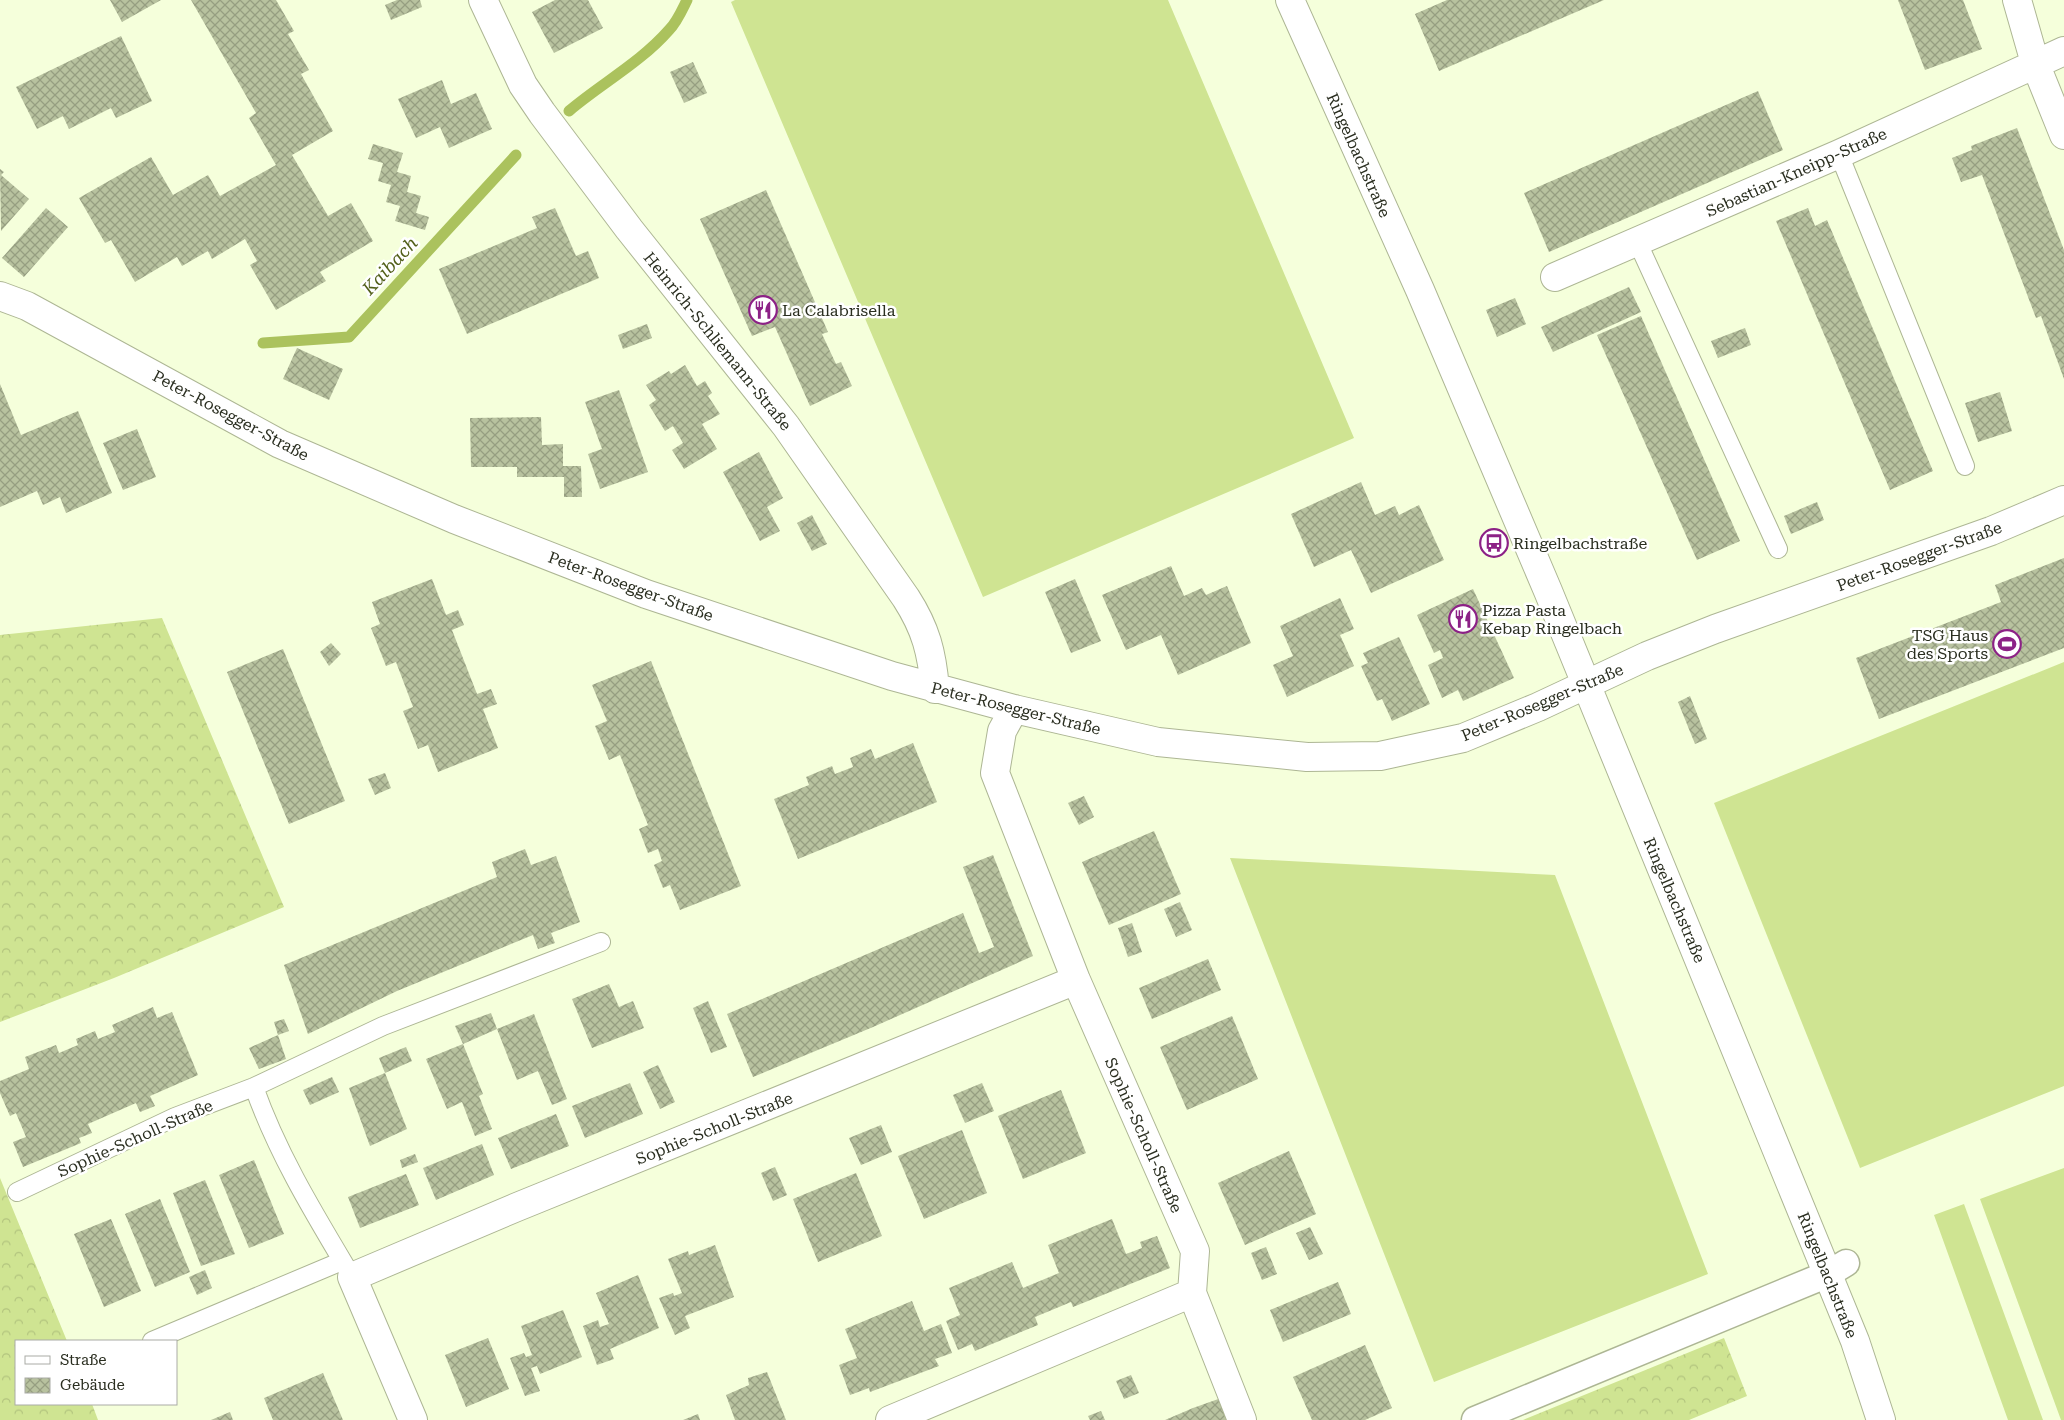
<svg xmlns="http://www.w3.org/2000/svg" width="2064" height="1420" viewBox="0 0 2064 1420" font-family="'Roboto Serif',serif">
<defs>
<pattern id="forest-crowns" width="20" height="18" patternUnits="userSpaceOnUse" patternTransform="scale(1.25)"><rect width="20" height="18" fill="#cfe492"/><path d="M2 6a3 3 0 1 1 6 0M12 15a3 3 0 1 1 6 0" fill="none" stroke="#b2c47e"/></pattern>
<pattern id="building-cross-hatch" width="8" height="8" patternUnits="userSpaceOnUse" patternTransform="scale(1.25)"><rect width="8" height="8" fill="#b8c29f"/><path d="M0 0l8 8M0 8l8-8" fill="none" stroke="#969e81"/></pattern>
</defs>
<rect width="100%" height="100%" fill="#f5ffdb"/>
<path fill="url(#forest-crowns)" d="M162,618L284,907L114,978L0,1022V635Z
M0,1178L67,1341H16V1404H92L98,1420H0Z
M1724,1338L1747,1396L1689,1420H1523Z"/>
<path fill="#cfe492" d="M735,0H1168L1354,438L983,597L731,2Z
M2064,662V1086L1860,1168L1714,803Z
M1230,858L1555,875L1708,1274L1434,1382Z
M2064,1168V1420H2061L1980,1199Z
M1964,1204L2043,1420H2008L1934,1215Z"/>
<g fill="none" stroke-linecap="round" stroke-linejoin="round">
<path stroke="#abc25d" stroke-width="11" d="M569,111C602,83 640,63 669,30C677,22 682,10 687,0
M263,343L349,337L516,155"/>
</g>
<path fill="url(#building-cross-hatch)" d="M110,0H161L122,22Z
M191,0H276L294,31L288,34L309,70L301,74L333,131L292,155L328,216L351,203L373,241L320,272L326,281L276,310L250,265L257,261L245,239L212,259L208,251L182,266L177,257L135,282L111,240L105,243L79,198L151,157L173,195L208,175L220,196L276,165L249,118L256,113Z
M397,0H420L422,7L391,20L385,5Z
M555,0H588L603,28L554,53L532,12Z
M1447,0H1604L1439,71L1415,14Z
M1898,0H1963L1982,49L1925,70Z
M121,36L152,101L116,118L111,108L69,129L63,116L37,129L16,87Z
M693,62L707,93L684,103L670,72Z
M442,80L451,104L476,93L492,129L449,148L440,127L416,138L398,99Z
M1758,91L1783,150L1549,252L1524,193Z
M2017,128L2064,250V379L2041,316L2036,318L1982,175L1961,182L1952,158L1972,150L1971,146Z
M373,144L403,153L397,172L411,176L407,192L421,196L416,213L429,217L425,230L395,221L400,206L386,202L391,185L378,181L383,163L368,159Z
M0,169L4,172L1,175L29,199L1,231Z
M766,190L828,332L822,334L836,364L841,362L852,386L810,406L775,327L752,336L700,219Z
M46,208L68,227L24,277L2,258Z
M555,208L576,256L588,251L599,278L467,334L439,269L537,228L532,217Z
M1808,208L1815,226L1827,220L1933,471L1890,490L1776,221Z
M1629,287L1641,312L1553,352L1541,327Z
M1515,298L1526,324L1497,337L1486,310Z
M1641,316L1740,541L1697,560L1597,335Z
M647,324L652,338L623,349L618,335Z
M1745,328L1751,345L1718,358L1711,341Z
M297,348L343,369L329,400L283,379Z
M685,365L697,386L705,381L712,393L708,396L720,414L702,424L717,449L684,469L672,450L683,443L673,426L665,431L649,405L656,400L646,385L669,371L671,374Z
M0,384L21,435L78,411L112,493L66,513L60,497L43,505L37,491L0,507Z
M619,390L648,472L600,489L588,454L602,449L585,402Z
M2000,392L2012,431L1978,442L1965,403Z
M541,417L542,445L563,444V466H581L582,497H564V477H517V467H471L470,418Z
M137,429L156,477L123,490L103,443Z
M759,452L783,498L767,507L780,531L760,541L723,472Z
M1361,482L1375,515L1395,506L1399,515L1419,505L1444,560L1371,593L1351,550L1314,567L1291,514Z
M1817,502L1824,520L1791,534L1784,516Z
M812,515L827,544L812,551L797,523Z
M2064,558V648L1879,719L1856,658L2001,602L1995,585Z
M1171,566L1184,596L1202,588L1206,595L1227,586L1251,643L1178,675L1161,635L1126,650L1102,595Z
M432,579L446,615L458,610L464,625L452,630L477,694L491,689L497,704L483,709L498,748L438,772L428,745L418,749L403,711L413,707L396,662L386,666L371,628L380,624L372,602Z
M1075,579L1101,641L1071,653L1045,592Z
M1473,589L1514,678L1463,701L1458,690L1442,698L1428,665L1443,658L1440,650L1434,653L1417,615Z
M1340,598L1354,629L1340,635L1354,666L1287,697L1273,665L1293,656L1280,626Z
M1399,637L1430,704L1392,721L1382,699L1377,701L1361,666L1368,663L1363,653Z
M331,643L341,654L329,666L320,652Z
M283,649L345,801L289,824L227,672Z
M651,661L741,886L680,910L670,885L663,888L654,865L662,861L658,849L648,853L639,829L648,825L620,755L609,760L595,726L607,721L592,685Z
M1690,696L1707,739L1695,744L1678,702Z
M913,743L937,802L798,859L774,799L809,785L806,777L832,766L835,774L853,767L850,758L871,749L875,759Z
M385,773L391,788L375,795L368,779Z
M1084,796L1094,817L1079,825L1068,803Z
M1154,831L1181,894L1109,925L1082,862Z
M525,849L531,865L556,856L580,922L551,933L555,943L538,949L533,935L397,991L308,1034L284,965L497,877L492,862Z
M993,855L1033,956L873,1027L753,1077L727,1014L963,913L979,953L994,947L963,867Z
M1180,902L1192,930L1176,937L1164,909Z
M1132,923L1142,952L1128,957L1118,928Z
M1208,959L1221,990L1152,1019L1139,988Z
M609,984L619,1007L633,1001L644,1028L592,1048L572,999Z
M708,1001L727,1047L711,1053L693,1008Z
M153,1007L157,1018L172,1012L198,1075L150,1096L155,1106L140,1112L136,1103L88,1124L92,1133L79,1138L81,1143L23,1167L13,1142L26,1137L16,1113L10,1116L0,1093V1081L29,1069L25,1057L56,1045L59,1053L78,1045L76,1039L95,1031L98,1039L115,1032L112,1025Z
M491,1013L497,1029L463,1044L483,1094L479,1096L492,1129L475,1136L462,1102L447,1109L426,1059L463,1044L455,1026Z
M534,1014L567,1099L552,1105L538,1071L517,1080L497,1029Z
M1232,1016L1258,1079L1187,1110L1160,1047Z
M284,1019L289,1031L278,1035L274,1022Z
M278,1035L286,1059L259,1069L249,1048Z
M406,1047L412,1061L385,1073L379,1058Z
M658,1065L675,1102L660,1109L643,1072Z
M385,1073L407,1129L370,1146L349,1088Z
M332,1077L339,1092L310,1105L303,1090Z
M630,1083L643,1114L585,1138L572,1106Z
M982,1083L994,1111L965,1123L953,1095Z
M1061,1090L1086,1153L1023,1179L998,1116Z
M556,1114L569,1146L511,1169L498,1138Z
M881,1125L892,1152L861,1165L849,1138Z
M962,1130L987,1193L924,1219L898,1156Z
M482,1144L494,1175L436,1200L423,1168Z
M1289,1151L1316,1214L1245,1245L1218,1183Z
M415,1154L418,1162L402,1168L400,1160Z
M254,1160L284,1234L249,1248L219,1175Z
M775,1167L787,1195L773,1201L761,1173Z
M856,1173L882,1236L818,1262L793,1199Z
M406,1174L419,1205L360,1228L348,1197Z
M205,1180L235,1254L201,1266L173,1193Z
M160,1199L190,1272L155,1287L125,1214Z
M111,1219L141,1291L104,1307L74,1234Z
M1112,1219L1126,1254L1142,1248L1140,1242L1157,1236L1170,1268L1073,1307L1071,1302L1035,1317L1038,1325L975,1351L972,1344L958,1350L946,1321L960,1315L949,1288L1012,1262L1023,1288L1059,1273L1048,1245Z
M1310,1227L1323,1254L1309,1260L1296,1233Z
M715,1245L734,1297L685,1316L690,1328L675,1335L659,1298L673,1293L674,1296L682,1293L668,1259L688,1251L689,1255Z
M1266,1247L1277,1274L1262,1280L1251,1253Z
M205,1270L212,1288L197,1295L189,1277Z
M638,1275L659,1328L610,1349L614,1359L597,1365L583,1326L598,1320L600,1327L609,1324L596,1293Z
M1338,1282L1351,1314L1283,1342L1270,1310Z
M912,1301L924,1331L941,1324L952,1353L935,1359L939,1366L870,1392L869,1388L850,1395L839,1365L857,1358L845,1329Z
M563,1310L582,1357L540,1374L537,1366L531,1368L540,1391L525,1396L510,1358L524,1353L526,1357L532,1355L521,1326Z
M488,1338L509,1389L466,1407L445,1355Z
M1365,1345L1392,1408L1365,1420H1312L1293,1377Z
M767,1372L786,1420H735L726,1395L749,1385L748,1378Z
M323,1373L343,1420H273L264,1398Z
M1131,1375L1139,1393L1124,1399L1116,1381Z
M1224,1397L1228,1420H1165L1193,1408Z
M1101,1411L1105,1420H1090L1088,1416Z
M230,1412L233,1420H211Z
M698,1414L700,1420H683Z"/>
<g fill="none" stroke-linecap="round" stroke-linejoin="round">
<defs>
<path id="service" d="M1839,154L1965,466
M1637,241L1778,549
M254,1087C278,1155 315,1215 352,1277
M17,1192L175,1117L254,1087L383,1026L601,942
M152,1341L342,1261"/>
<path id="pedestrian" d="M1475,1420L1828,1274L1846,1263"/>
<path id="minor" d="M483,0L523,85L542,113L629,229L786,426L906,598C926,629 932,653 935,689
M1290,0L1420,290L1548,591L1855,1341L1881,1420
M2017,0L2035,63L2064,135
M1555,277L1839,154L2064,51
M0,296L27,306L280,444L454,519L646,594L892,676L1014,709L1158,742L1307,757L1380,756L1463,738L1538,707L1647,656L1715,629L1991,531L2064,500
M1014,709L1002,731L995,773L1076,980L1195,1251L1192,1293L1242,1420
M413,1420L352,1277L517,1207L1076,980
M890,1420L1192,1293"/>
</defs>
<use href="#service" stroke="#adb694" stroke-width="20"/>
<use href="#pedestrian" stroke="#adb694" stroke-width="29"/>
<use href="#minor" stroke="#adb694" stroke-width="30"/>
<use href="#service" stroke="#fff" stroke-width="18"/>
<use href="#pedestrian" stroke="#fff" stroke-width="26"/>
<use href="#minor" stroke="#fff" stroke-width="28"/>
</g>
<defs>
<symbol id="restaurant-ring" viewBox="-11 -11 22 22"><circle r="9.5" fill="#fff" stroke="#8c2186" stroke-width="1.5"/><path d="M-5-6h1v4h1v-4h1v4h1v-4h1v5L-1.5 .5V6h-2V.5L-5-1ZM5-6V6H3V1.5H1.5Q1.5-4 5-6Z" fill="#8c2186"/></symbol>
<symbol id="bus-ring" viewBox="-11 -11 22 22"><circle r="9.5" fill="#fff" stroke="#8c2186" stroke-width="1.5"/><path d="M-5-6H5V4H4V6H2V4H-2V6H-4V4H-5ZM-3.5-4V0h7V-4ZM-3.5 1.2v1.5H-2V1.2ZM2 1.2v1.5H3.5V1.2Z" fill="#8c2186"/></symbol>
<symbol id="stadium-ring" viewBox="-11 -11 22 22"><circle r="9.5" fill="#fff" stroke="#8c2186" stroke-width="1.5"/><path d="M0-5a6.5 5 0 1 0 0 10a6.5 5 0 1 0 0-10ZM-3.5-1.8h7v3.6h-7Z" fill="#8c2186"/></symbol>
</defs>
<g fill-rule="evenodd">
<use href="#restaurant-ring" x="747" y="294" width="32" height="32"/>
<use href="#bus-ring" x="1478" y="527" width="32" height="32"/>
<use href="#restaurant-ring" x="1447" y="603" width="32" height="32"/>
<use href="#stadium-ring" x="1991" y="628" width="32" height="32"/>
</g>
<g text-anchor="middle" stroke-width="5" stroke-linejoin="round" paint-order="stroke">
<g font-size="16" fill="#2a2e20" stroke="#fff">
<text transform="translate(1359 155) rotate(66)" y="6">Ringelbachstraße</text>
<text transform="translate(1796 172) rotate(-24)" y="6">Sebastian-Kneipp-Straße</text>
<text transform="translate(718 341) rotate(51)" y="6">Heinrich-Schliemann-Straße</text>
<text transform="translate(231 415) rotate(28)" y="6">Peter-Rosegger-Straße</text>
<text transform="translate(1919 556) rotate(-20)" y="6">Peter-Rosegger-Straße</text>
<text transform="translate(631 586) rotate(20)" y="6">Peter-Rosegger-Straße</text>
<text transform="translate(1542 702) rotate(-23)" y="6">Peter-Rosegger-Straße</text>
<text transform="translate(1016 708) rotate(14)" y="6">Peter-Rosegger-Straße</text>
<text transform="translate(1675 900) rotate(67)" y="6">Ringelbachstraße</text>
<text transform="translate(714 1128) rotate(-22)" y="6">Sophie-Scholl-Straße</text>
<text transform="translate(1144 1135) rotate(66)" y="6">Sophie-Scholl-Straße</text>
<text transform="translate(135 1138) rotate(-24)" y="6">Sophie-Scholl-Straße</text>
<text transform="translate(1828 1275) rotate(68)" y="6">Ringelbachstraße</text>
</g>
<g font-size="16" fill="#2a2e20" stroke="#fff" text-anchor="start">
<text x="782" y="316">La Calabrisella</text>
<text x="1513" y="549">Ringelbachstraße</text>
<text x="1482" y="616">Pizza Pasta<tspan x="1482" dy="18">Kebap Ringelbach</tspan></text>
<text x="1988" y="641" text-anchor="end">TSG Haus<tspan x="1988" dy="18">des Sports</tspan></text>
</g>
<g font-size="18" font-style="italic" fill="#515f18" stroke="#fff">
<text transform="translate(390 266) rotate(-47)" y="6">Kaibach</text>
</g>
</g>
<rect x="15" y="1340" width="162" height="65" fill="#ffffff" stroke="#aaaba6"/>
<rect x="25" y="1356" width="25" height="8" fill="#ffffff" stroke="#aaaba6"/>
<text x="60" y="1365" font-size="15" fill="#2a2e20">Straße</text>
<rect x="25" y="1378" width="25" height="15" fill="url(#building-cross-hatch)" stroke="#aaaba6"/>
<text x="60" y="1390" font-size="15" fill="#2a2e20">Gebäude</text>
</svg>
